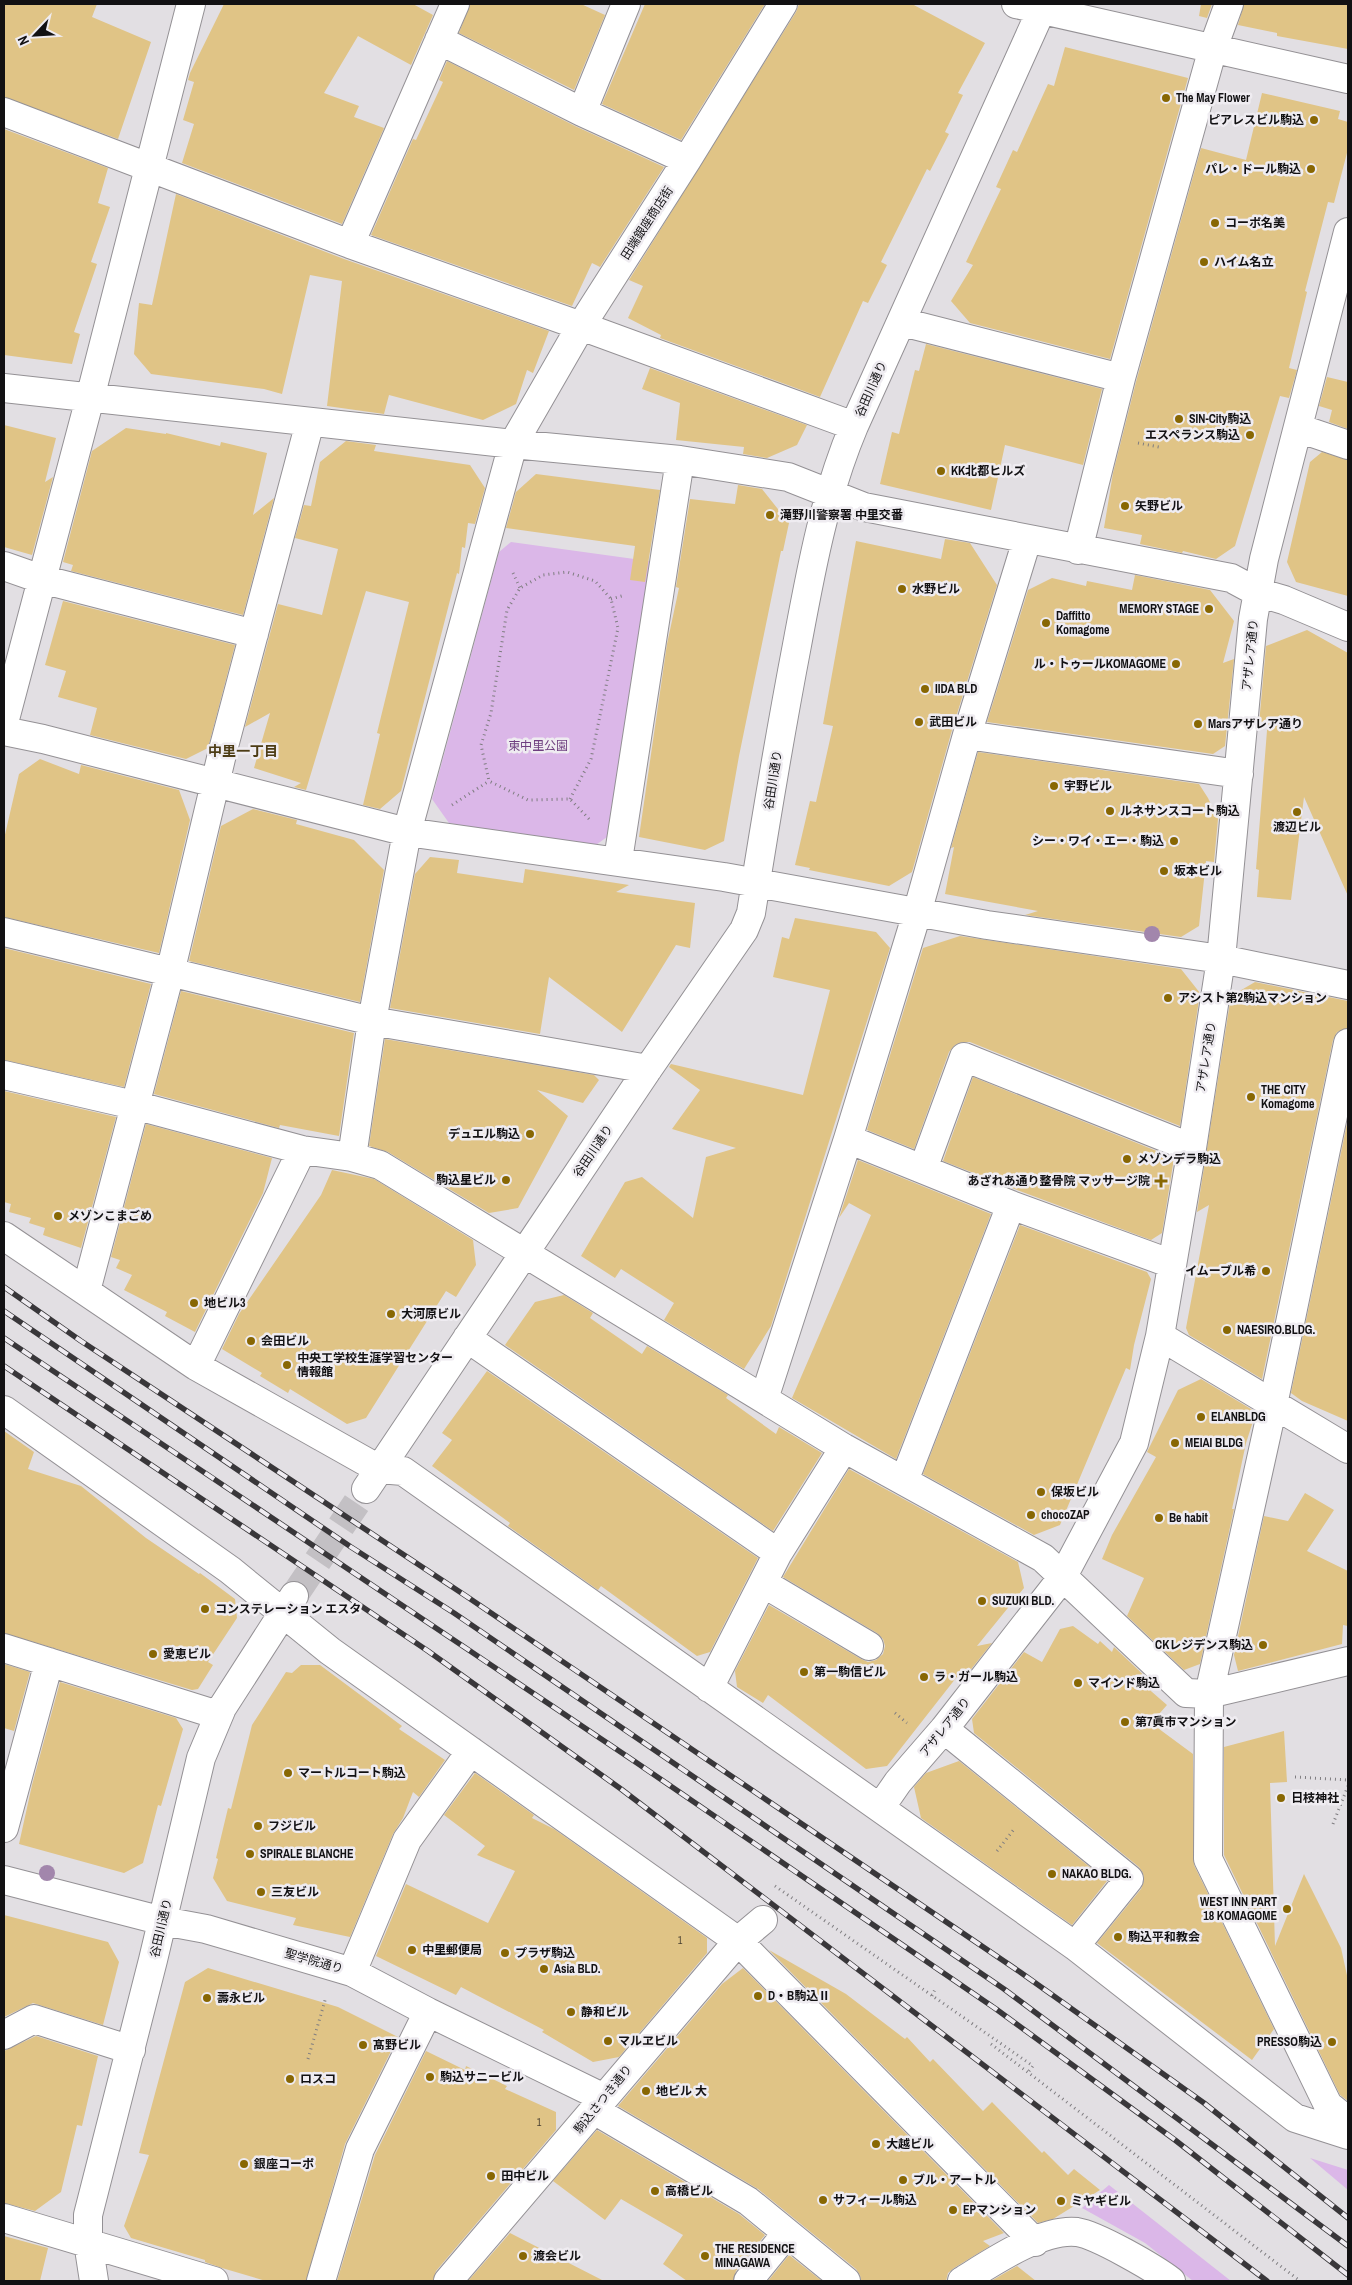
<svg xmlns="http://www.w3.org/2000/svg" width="1352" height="2285" viewBox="0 0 1352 2285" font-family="'Archivo Narrow','Noto Sans JP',sans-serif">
<rect width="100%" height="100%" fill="#e2dfe3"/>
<path fill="#dbb7e8" d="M511,542L656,562L614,832L593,847L449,823L432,799L499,552Z
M1310,2158L1348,2170V2190Z
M1109,2185L1231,2281H1193L1145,2243L1082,2208Z"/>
<path fill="#e0c486" d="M4,4H97L92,17L151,42L118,139L4,97Z
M224,4H413L433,15L411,65L358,36L324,93L359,106L354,117L384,128L342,224L182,163L194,124L183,120L194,82L188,80L190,73Z
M470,4H581L605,15L574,90L459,33Z
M645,4H765L681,140L602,104Z
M799,4H912L985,43L958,93L963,95L945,132L949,134L930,171L927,169L881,262L887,265L868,303L863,301L820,397L660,338L661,335L628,318L643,286L629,280L796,12Z
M1201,4H1212L1207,18L1199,16Z
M1244,4H1348V49L1277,36V33L1238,25Z
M1065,47L1188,78L1110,359L970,323L951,301L973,265L966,262L1001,189L996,187L1013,150L1017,152L1048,84L1054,86Z
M447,61L575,126L664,167L600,267L592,263L572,306L371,235L413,139L416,140L443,82L439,80Z
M1262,93L1340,111L1338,119L1348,122V149L1334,203L1328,202L1305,291L1307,292L1289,368L1297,370L1289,398L1280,396L1235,546L1216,559L1183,551L1182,553L1140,544L1142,535L1104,528L1113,473L1136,382L1201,148L1246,160Z
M4,129L108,168L98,203L110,207L91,262L97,264L74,332L80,334L72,364L4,355Z
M176,194L344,259L549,331L533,373L527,370L516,404L483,420L389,395L384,414L327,406L342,281L310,275L282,394L264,389L151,374L134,354L139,303L152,305Z
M926,344L1102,389L1083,465L1005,445L991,510L880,484L892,432L899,434L915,370L919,371Z
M650,368L807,425L797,445L767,458L743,454L744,447L676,440L680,403L642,389Z
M1327,377L1348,382V429L1329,422L1332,410L1319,406Z
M4,425L56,438L45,482L53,477L32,555L4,547Z
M126,428L166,434V433L220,446L221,442L267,453L253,515L274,498L243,615L71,571L73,565L63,562L92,451Z
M346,441L376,445L374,451L470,465L485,488L475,524L468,523L465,548L462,547L459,574L457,573L401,791L380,809L363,805L380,734L377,733L409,602L366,591L306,790L294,787L301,783L254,768L270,713L245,727L278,604L322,615L338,549L295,538L304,505L311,506L320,462Z
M1322,452L1348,460V596L1296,582L1287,562L1310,462Z
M536,474L660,490L645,582L630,580L635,546L506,528L516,492Z
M738,485L762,489L789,523L783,551H781L739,756L724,841L705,850L639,837L667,644L679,588L676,587L690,499L735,504Z
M945,539L970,543L997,585L952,730L912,872L889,886L809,870L810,868L795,865L810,801L816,802L833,726L823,724L856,541L941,559Z
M1135,575L1210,590L1234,621L1223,663L1234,659L1225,746L1213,754L987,722L1028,590L1052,578L1086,586L1087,581L1132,590Z
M63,601L235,645L208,748L186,759L90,735L97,708L58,697L66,671L45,665Z
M1307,630L1348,653V896L1304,797L1291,900L1257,897L1259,870L1256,869L1268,718L1259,724L1266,646Z
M978,752L1199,784L1208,798L1218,819L1214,862L1206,861L1199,926L1181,937L1025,915L1038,911L945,894L954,847L951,848Z
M40,759L79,774L81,765L179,790L190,820L159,953L4,917V839L19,774Z
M253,809L297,820L296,824L354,840L384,870L360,1002L189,961L221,826Z
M430,857L459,860L457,873L523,883L525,869L629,885L616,892L695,903L690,948L676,945L622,1032L549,977L540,1034L390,1008L415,874Z
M795,918L876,932L890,948L771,1326L744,1369L664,1320L674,1303L621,1269L615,1278L581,1256L625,1182L642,1177L693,1218L706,1157L736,1148L672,1129L700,1090L669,1067L671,1064L803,1095L830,990L773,977L782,937L789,939Z
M960,936L1181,969L1200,993L1180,1126L970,1042H962L955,1045L949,1052L914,1149L867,1130L923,948Z
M4,948L151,984L124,1087L4,1060Z
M1255,982L1348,1001V1028L1337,1032L1333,1040L1262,1379L1189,1335L1186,1328L1209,1205L1197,1212L1231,996Z
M181,991L354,1033L339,1136L280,1125L279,1128L154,1094Z
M385,1039L594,1075L599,1080L583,1103L537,1090L568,1116L518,1208L489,1213L388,1152L369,1146Z
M973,1077L1174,1158L1162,1233L1151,1240L1017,1190L943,1161Z
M4,1091L116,1117L81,1248L43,1235L45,1228L29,1223L31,1218L9,1212L11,1204L4,1202Z
M1348,1119V1421L1302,1401L1291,1393Z
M146,1124L272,1158L263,1193L195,1332L165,1316L167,1312L124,1290L132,1275L116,1268L120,1260L111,1257Z
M858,1160L991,1214L896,1459L792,1398L871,1215L849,1203L839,1218Z
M332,1170L374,1179L473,1240L476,1265L456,1297L446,1291L366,1418L347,1424L290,1389L288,1393L260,1376L262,1373L222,1349L239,1314L321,1195Z
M1020,1225L1147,1272L1151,1279L1134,1345L1130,1370L1126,1368L1060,1525L1034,1535L923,1474Z
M564,1295L593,1313L590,1318L642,1354L647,1346L728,1395L726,1398L776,1434L779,1427L822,1453L773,1531L505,1345L535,1302Z
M487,1371L758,1558L710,1652L697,1656L601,1586L598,1590L508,1526L510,1523L432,1466L452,1440L442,1433Z
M1201,1379L1256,1412L1246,1443L1232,1509H1234L1200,1664L1184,1670L1127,1616L1144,1578L1102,1559L1112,1535L1156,1457L1147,1452L1178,1390Z
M4,1431L34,1452L28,1469L81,1486L146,1538L199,1574L200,1573L235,1599L237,1618L208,1662L213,1665L198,1689L192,1690L4,1633Z
M849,1469L1018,1562L1024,1588L977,1646L992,1643L964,1678L963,1669L887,1766L866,1769L768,1695L763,1703L737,1687L735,1671L769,1605L861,1659L868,1662L876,1660L883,1654L885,1646L883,1639L877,1633L783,1577Z
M1305,1493L1334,1510L1307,1551L1348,1571V1626L1343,1625L1342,1644L1238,1671L1234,1655L1264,1516L1288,1521Z
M1073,1626L1098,1644L1100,1641L1112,1652L1114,1647L1151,1682L1144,1685L1167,1705L1151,1723L1193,1754L1194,1865L1274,2029L1252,2060L1097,1943L1141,1889L1144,1881L1143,1873L1139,1867L974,1733L972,1719L1024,1652L1042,1662L1060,1629Z
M4,1664L30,1672L14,1731L4,1728Z
M301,1665H320L402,1726L399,1729L445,1760L419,1797L413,1792L403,1818L393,1834L350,1937L293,1925L296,1918L227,1901L213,1878L218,1859L216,1858L228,1808L231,1809L252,1725L286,1672L292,1673Z
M60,1682L176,1718L183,1729L161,1806L158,1805L143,1863L124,1873L19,1844L32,1785Z
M1284,1731L1287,1782L1270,1783L1275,1946L1304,1874L1341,1948L1348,1980V2101L1340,2095L1224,1855V1747Z
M959,1761L1107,1881L1072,1925L921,1818L914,1787L926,1773Z
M475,1773L534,1815L532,1818L554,1829L707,1938V1953L619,2057L593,2062L542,2032L544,2030L461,1987L456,1995L376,1956L406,1884L488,1923L515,1871L477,1855L485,1846L444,1815Z
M4,1915L108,1942L119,1962L103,2025L33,2003L4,2017Z
M769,1950L846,1994L905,2039L907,2037L930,2062L933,2059L983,2111L992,2102L1042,2153L1044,2151L1068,2175L1074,2169L1100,2190L1053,2219L1038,2223Z
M208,1968L338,2007L398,2037L345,2144L306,2281H266L222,2268L205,2262V2260L131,2238L124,2226L149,2155L139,2153L185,1982Z
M743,1968L1004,2233L983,2241L990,2246L954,2268L948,2273L946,2281H861L860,2275L856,2269L758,2189L618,2106L722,1984Z
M36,2036L98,2056L82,2126L77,2125L61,2192L35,2211L4,2203V2051Z
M426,2051L465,2070L466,2066L507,2086L505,2089L556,2112V2130L436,2271L433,2281H337L375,2155Z
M597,2130L739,2214L765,2235L736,2271L733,2281H687L663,2264L683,2235L621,2199L605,2220L553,2181Z
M510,2233L604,2281H468Z
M4,2236L48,2248L40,2281H4Z
M789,2255L822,2281H768Z
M1017,2266L1036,2281H991L1010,2270Z"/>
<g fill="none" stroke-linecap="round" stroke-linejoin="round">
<path stroke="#c3c0c4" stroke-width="28" stroke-dasharray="28 14" stroke-linecap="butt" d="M294,1596L366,1489"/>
<defs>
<path id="minor" d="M783,4L687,160L581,326L513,444L407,832L372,1021L352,1157L380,1165L844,1448L1043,1558L1186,1693L1209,1694L1348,1661
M1016,4L1348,79
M439,40L582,112L687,160
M4,112L350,244L581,326L854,426
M582,112L626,4
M350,244L455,4
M902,322L1121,378
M4,388L513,444L680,460L788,477L864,507L1231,578L1257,592L1284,600L1348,627
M1298,428L1348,445
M1078,550L1121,378L1213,48L1229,4
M4,566L41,579L254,634
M4,723L90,398L191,4
M4,731L43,739L407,832L724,877L987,925L1221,959L1348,985
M967,735L1239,774
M618,860L680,460
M4,932L372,1021L648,1069
M1348,1043L1273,1405L1209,1694L1208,1859L1328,2105L1348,2121
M4,1075L134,1105L302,1150L352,1157
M848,1139L1011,1205L1172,1264
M923,1169L964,1057L1192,1148
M4,1236L196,1366L379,1469L403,1471L1075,1946L1295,2118L1348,2135
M86,1291L170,973L223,750L310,422
M1160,1336L1348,1449
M467,1338L778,1553
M196,1366L302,1150
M764,1399L848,1139L917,913L967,735L1027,540
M4,1410L230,1570L330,1651L738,1941L1035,2242
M904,1481L1011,1205
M366,1489L648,1069L744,930L751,913C765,824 780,734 797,645C811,570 824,497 854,426L1044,4
M763,1583L869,1646
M4,1648L218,1715
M709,1688L778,1553L844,1448
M944,1729L1129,1879L1075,1946
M880,1808L898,1782L944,1729L1062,1578L1134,1443L1160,1336L1192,1148L1221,959L1253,619L1264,559L1348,232
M4,1828L49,1662
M4,1880L163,1921L206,1929L352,1972L428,2012L604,2098
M352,1972L407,1840L471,1751
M4,2035L34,2019L131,2050
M594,2110L748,2201L846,2281
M4,2218L214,2281
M94,2281L88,2242V2215L153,1960L201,1758L222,1708L294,1596
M321,2281L360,2149L428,2012
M448,2281L738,1941L763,1920
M748,2281L787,2233
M962,2281C991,2263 1042,2228 1077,2232C1097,2235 1154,2268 1171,2281"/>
</defs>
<use href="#minor" stroke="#949195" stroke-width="30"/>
<path stroke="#7f7d80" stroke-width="3" stroke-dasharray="1 4" stroke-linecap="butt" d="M1138,443L1159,447
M513,573L520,588
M611,599L625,595
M570,799L591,759L618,628L611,599L595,581L567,572L543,575L520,588L507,610L491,713L481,745L489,781L528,800L570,799L591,821
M452,805L489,781
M895,1713L907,1723
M1295,1777L1348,1780
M1333,1824L1348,1786
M997,1851L1015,1828
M775,1886L1033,2066L1029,2071
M932,1996L936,1987
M991,2044L1300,2281
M308,2059L326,1997"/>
<use href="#minor" stroke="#fff" stroke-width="28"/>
<defs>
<path id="rail" d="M4,1287L81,1341L466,1596L1020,1972L1204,2103L1348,2218
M4,1311L351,1547L454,1613L1004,1989L1348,2246
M4,1338L637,1763L996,2009L1175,2140L1348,2275
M4,1366L428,1651L621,1789L1267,2281"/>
</defs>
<use href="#rail" stroke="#39373a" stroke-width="5.5"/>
<use href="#rail" stroke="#efecf1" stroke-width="4" stroke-dasharray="11" stroke-linecap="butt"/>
</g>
<g fill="#a286ac">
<circle cx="1152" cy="934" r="8"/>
<circle cx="47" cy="1873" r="8"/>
</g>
<g fill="#886703" stroke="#efecf1" stroke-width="2">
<circle cx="1166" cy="98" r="5"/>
<circle cx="1314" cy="120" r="5"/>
<circle cx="1311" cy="169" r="5"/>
<circle cx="1215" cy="223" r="5"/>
<circle cx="1204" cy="262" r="5"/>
<circle cx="1179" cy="419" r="5"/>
<circle cx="1250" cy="435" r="5"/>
<circle cx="941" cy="471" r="5"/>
<circle cx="1125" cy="506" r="5"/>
<circle cx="770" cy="515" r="5"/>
<circle cx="902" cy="589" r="5"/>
<circle cx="1209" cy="609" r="5"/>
<circle cx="1046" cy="623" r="5"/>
<circle cx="1176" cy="664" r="5"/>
<circle cx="925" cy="689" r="5"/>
<circle cx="919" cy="722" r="5"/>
<circle cx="1198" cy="724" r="5"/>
<circle cx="1054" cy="786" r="5"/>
<circle cx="1110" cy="811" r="5"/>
<circle cx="1297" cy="812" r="5"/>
<circle cx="1174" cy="841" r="5"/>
<circle cx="1164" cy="871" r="5"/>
<circle cx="1168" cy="998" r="5"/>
<circle cx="1251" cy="1097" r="5"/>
<circle cx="530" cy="1134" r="5"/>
<circle cx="1127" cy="1159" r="5"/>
<circle cx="506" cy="1180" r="5"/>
<path d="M1158.5 1173.5h5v5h5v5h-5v5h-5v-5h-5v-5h5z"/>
<circle cx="58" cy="1216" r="5"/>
<circle cx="1266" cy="1271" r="5"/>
<circle cx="194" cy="1303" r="5"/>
<circle cx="391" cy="1314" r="5"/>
<circle cx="1227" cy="1330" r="5"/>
<circle cx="251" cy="1341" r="5"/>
<circle cx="287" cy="1365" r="5"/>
<circle cx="1201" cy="1417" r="5"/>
<circle cx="1175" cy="1443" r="5"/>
<circle cx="1041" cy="1492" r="5"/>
<circle cx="1031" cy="1515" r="5"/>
<circle cx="1159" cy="1518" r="5"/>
<circle cx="982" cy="1601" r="5"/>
<circle cx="205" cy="1609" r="5"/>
<circle cx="1263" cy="1645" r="5"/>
<circle cx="153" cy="1654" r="5"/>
<circle cx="804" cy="1672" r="5"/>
<circle cx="924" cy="1677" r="5"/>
<circle cx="1078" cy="1683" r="5"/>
<circle cx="1125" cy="1722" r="5"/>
<circle cx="288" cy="1773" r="5"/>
<circle cx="1281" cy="1798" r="5"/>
<circle cx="258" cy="1826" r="5"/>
<circle cx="250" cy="1854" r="5"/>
<circle cx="1052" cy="1874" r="5"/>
<circle cx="261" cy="1892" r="5"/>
<circle cx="1287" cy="1909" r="5"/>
<circle cx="1118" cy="1937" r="5"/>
<circle cx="412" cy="1950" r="5"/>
<circle cx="505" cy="1953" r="5"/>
<circle cx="544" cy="1969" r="5"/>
<circle cx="758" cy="1996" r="5"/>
<circle cx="207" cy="1998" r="5"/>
<circle cx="571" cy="2012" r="5"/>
<circle cx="608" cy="2041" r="5"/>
<circle cx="1332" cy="2042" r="5"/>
<circle cx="363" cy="2045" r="5"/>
<circle cx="430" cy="2077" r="5"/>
<circle cx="290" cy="2079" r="5"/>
<circle cx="646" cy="2091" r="5"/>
<circle cx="876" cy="2144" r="5"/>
<circle cx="244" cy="2164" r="5"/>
<circle cx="491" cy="2176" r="5"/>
<circle cx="903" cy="2180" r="5"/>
<circle cx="655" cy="2191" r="5"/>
<circle cx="823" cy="2200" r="5"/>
<circle cx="1061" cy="2201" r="5"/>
<circle cx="953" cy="2210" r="5"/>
<circle cx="523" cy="2256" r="5"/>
<circle cx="705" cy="2256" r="5"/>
</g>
<g text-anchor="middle" stroke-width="5" stroke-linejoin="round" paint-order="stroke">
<g font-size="10" fill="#463e30">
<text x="680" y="1944">1</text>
<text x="539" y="2126">1</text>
</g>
<g font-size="12" font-weight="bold" fill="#121113" stroke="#efecf1" text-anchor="start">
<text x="1176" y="102">The May Flower</text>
<text x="1304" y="124" text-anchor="end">ピアレスビル駒込</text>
<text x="1301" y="173" text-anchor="end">パレ・ドール駒込</text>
<text x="1225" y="227">コーポ名美</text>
<text x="1214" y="266">ハイム名立</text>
<text x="1189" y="423">SIN-City駒込</text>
<text x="1240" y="439" text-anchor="end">エスペランス駒込</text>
<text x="951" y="475">KK北都ヒルズ</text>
<text x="1135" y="510">矢野ビル</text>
<text x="780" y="519">滝野川警察署 中里交番</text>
<text x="912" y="593">水野ビル</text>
<text x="1199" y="613" text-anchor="end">MEMORY STAGE</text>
<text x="1056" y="620">Daffitto<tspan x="1056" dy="14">Komagome</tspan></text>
<text x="1166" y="668" text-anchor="end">ル・トゥールKOMAGOME</text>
<text x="935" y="693">IIDA BLD</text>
<text x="929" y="726">武田ビル</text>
<text x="1208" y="728">Marsアザレア通り</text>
<text x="1064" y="790">宇野ビル</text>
<text x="1120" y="815">ルネサンスコート駒込</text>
<text x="1297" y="831" text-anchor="middle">渡辺ビル</text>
<text x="1164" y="845" text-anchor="end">シー・ワイ・エー・駒込</text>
<text x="1174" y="875">坂本ビル</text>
<text x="1178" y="1002">アシスト第2駒込マンション</text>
<text x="1261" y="1094">THE CITY<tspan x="1261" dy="14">Komagome</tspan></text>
<text x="520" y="1138" text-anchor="end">デュエル駒込</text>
<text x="1137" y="1163">メゾンデラ駒込</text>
<text x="496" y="1184" text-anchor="end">駒込星ビル</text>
<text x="1150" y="1185" text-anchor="end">あざれあ通り整骨院 マッサージ院</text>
<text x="68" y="1220">メゾンこまごめ</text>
<text x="1256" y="1275" text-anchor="end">イムーブル希</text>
<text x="204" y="1307">地ビル3</text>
<text x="401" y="1318">大河原ビル</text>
<text x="1237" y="1334">NAESIRO.BLDG.</text>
<text x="261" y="1345">会田ビル</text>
<text x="297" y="1362">中央工学校生涯学習センター<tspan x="297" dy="14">情報館</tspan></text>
<text x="1211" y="1421">ELANBLDG</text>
<text x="1185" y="1447">MEIAI BLDG</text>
<text x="1051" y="1496">保坂ビル</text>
<text x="1041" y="1519">chocoZAP</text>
<text x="1169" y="1522">Be habit</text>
<text x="992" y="1605">SUZUKI BLD.</text>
<text x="215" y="1613">コンステレーション エスタ</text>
<text x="1253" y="1649" text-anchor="end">CKレジデンス駒込</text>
<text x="163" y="1658">愛恵ビル</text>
<text x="814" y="1676">第一駒信ビル</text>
<text x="934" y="1681">ラ・ガール駒込</text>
<text x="1088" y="1687">マインド駒込</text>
<text x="1135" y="1726">第7眞市マンション</text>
<text x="298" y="1777">マートルコート駒込</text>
<text x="1291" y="1802">日枝神社</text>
<text x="268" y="1830">フジビル</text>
<text x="260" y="1858">SPIRALE BLANCHE</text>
<text x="1062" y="1878">NAKAO BLDG.</text>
<text x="271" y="1896">三友ビル</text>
<text x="1277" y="1906" text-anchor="end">WEST INN PART<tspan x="1277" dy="14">18 KOMAGOME</tspan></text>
<text x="1128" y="1941">駒込平和教会</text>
<text x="422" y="1954">中里郵便局</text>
<text x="515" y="1957">プラザ駒込</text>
<text x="554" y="1973">Asia BLD.</text>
<text x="768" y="2000">D・B駒込Ⅱ</text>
<text x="217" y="2002">壽永ビル</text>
<text x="581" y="2016">静和ビル</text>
<text x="618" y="2045">マルヱビル</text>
<text x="1322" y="2046" text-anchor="end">PRESSO駒込</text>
<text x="373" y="2049">髙野ビル</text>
<text x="440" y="2081">駒込サニービル</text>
<text x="300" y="2083">ロスコ</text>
<text x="656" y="2095">地ビル 大</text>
<text x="886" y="2148">大越ビル</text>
<text x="254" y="2168">銀座コーポ</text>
<text x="501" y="2180">田中ビル</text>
<text x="913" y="2184">ブル・アートル</text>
<text x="665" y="2195">高橋ビル</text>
<text x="833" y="2204">サフィール駒込</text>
<text x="1071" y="2205">ミヤギビル</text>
<text x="963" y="2214">EPマンション</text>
<text x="715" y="2253">THE RESIDENCE<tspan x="715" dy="14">MINAGAWA</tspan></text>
<text x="533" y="2260">渡会ビル</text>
</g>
<g font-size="12" fill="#121113" stroke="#efecf1">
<text transform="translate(647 223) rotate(-57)" y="4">田端銀座商店街</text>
<text transform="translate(871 389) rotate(-66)" y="4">谷田川通り</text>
<text transform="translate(1250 655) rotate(-84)" y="4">アザレア通り</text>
<text transform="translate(773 780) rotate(-81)" y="4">谷田川通り</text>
<text transform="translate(1206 1057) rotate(-81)" y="4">アザレア通り</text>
<text transform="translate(593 1151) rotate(-56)" y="4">谷田川通り</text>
<text transform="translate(945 1727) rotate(-51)" y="4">アザレア通り</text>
<text transform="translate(161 1928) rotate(-77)" y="4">谷田川通り</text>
<text transform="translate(314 1961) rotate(16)" y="4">聖学院通り</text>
<text transform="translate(603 2099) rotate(-51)" y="4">駒込さつき通り</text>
</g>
<g font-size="12" fill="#6e3e7f" stroke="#efecf1">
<text x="538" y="750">東中里公園</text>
</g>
<g font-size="14" font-weight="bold" fill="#4d3c15" stroke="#efecf1">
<text x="243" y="756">中里一丁目</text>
</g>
</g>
<rect width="1352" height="2285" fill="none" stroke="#121113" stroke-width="10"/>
<g transform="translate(35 35) rotate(245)" stroke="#efecf1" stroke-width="4" paint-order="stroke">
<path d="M0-4L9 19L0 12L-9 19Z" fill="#121113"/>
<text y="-8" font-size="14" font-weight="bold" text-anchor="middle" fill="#121113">N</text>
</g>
</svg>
